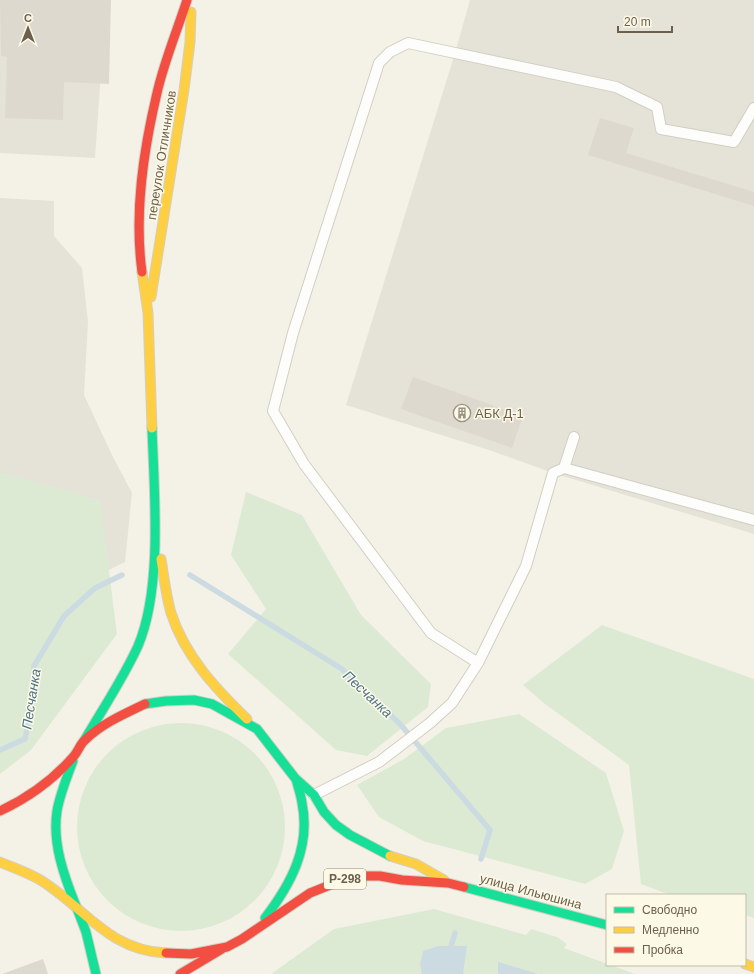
<svg xmlns="http://www.w3.org/2000/svg" width="754" height="974" viewBox="0 0 754 974" font-family="Arial,sans-serif">
<rect width="100%" height="100%" fill="#f4f2e7"/>
<path fill="#e5e2d8" d="M0,0H106L95,158L0,153Z
M470,0H754V534L553,473L489,450L346,405L455,53Z
M0,198L54,201V236L82,268L88,322L84,395L111,453L132,493L125,562L55,597L0,736Z"/>
<path fill="#dcead3" d="M0,472L100,500L117,634L31,750L0,774Z
M246,492L302,515L361,615L431,684L428,707L367,756L336,750L228,654L266,609L231,555Z
M602,625L754,679V918L745,915V895H670L641,884L629,765L545,704L523,685Z
M519,714L606,773L624,831L612,869L585,884L423,841L379,817L357,785L404,759L446,728Z
M77 827a104 104 0 1 1 208 0a104 104 0 1 1-208 0Z
M434,909L526,935L531,929L557,937L567,944L564,948L635,974H271L334,929Z"/>
<path fill="#cbdbe1" d="M438,946H467L463,974H422L420,964L423,951Z
M498,962L538,974H498Z"/>
<g fill="none" stroke-linecap="round" stroke-linejoin="round">
<path stroke="#cbdbe1" stroke-width="5.5" d="M190,575L342,669L401,725L490,830L481,859
M0,750L25,739L32,703L34,666L64,616L95,588L122,575
M449,953L455,933"/>
</g>
<path fill="#ded9cf" d="M0,0H111L109,84L64,82L63,120L5,118L7,57L1,56Z
M600,118L634,128L626,153L754,192V206L588,155Z
M413,377L523,416L512,448L401,409Z
M43,959L48,974H2Z"/>
<g fill="none" stroke-linecap="round" stroke-linejoin="round">
<defs>
<path id="lane" d="M564,468L754,520
M478,663L431,633L304,464L273,411L293,333L379,63L390,52L408,43L616,87L657,107L661,129L734,142L754,108
M314,795L379,762L430,723L452,703L478,663L526,566L553,473L564,468L574,437"/>
<path id="fast" d="M145,704L166,701L194,700L212,704L257,729L295,778L314,795L324,812L336,825L350,835L390,856
M84,741C102,710 123,679 138,646C163,587 154,491 152,428
M73,761C67,777 60,794 57,811C52,843 64,876 76,906
M464,887L607,925
M76,906L86,932L96,974
M265,918C291,884 311,847 302,803C301,795 298,787 296,779"/>
<path id="slow" d="M142,272L148,313L152,428
M151,297L184,90L190,42L191,12
M161,559C164,577 166,596 171,613C185,656 215,688 247,719
M390,856L416,864L444,880
M0,862C14,868 29,873 42,881C86,909 108,950 166,953
M745,964L754,967"/>
<path id="jam" d="M142,272C134,213 143,152 157,93C164,62 177,31 187,0
M0,811C28,798 54,779 74,756C78,751 80,745 84,741C101,724 124,714 145,704
M166,953L191,954L227,947L242,939L310,893L345,879L362,876H380L402,880L448,883L464,887
M180,974L222,949"/>
</defs>
<use href="#lane" stroke="#d2cec3" stroke-width="12"/>
<use href="#fast" stroke="#d3cfc4" stroke-width="11"/>
<use href="#slow" stroke="#d3cfc4" stroke-width="11"/>
<use href="#jam" stroke="#d3cfc4" stroke-width="11"/>
<use href="#lane" stroke="#fdfdfb" stroke-width="10"/>
<use href="#fast" stroke="#16e098" stroke-width="9"/>
<use href="#slow" stroke="#ffcf43" stroke-width="9"/>
<use href="#jam" stroke="#f24e42" stroke-width="9"/>
</g>
<defs>
<symbol id="building-ring" viewBox="-11 -11 22 22"><circle r="9.5" fill="#fcf9e7" stroke="#9c9282" stroke-width="1.5"/><path d="M-4-6H4V6H1V3H-1V6H-4ZM-2.5-4.3h1.7v1.8h-1.7ZM.8-4.3h1.7v1.8H.8ZM-2.5-1h1.7V.8h-1.7ZM.8-1h1.7V.8H.8Z" fill="#9c9282"/></symbol>
</defs>
<g fill-rule="evenodd">
<use href="#building-ring" x="452" y="403" width="20" height="20"/>
</g>
<g text-anchor="middle" stroke-width="3" stroke-linejoin="round" paint-order="stroke">
<rect fill="#fcf9e7" stroke="#988d7a" stroke-width="1" x="324" y="869" width="42" height="20" rx="3"/>
<g font-size="12" font-weight="bold" fill="#6d5f4c">
<text x="345" y="883">Р-298</text>
</g>
<g font-size="13" fill="#6d5f4c" stroke="#fcf9e7">
<text transform="translate(161 155) rotate(-81)" y="5">переулок Отличников</text>
<text transform="translate(531 891) rotate(15)" y="5">улица Ильюшина</text>
</g>
<g font-size="13" fill="#6d5f4c" stroke="#fcf9e7" text-anchor="start">
<text x="475" y="418">АБК Д-1</text>
</g>
<g font-size="14" font-style="italic" fill="#4f748b" stroke="#fcf9e7">
<text transform="translate(368 694) rotate(43)" y="5">Песчанка</text>
<text transform="translate(31 699) rotate(-81)" y="5">Песчанка</text>
</g>
</g>
<rect x="606" y="894" width="140" height="72" fill="#fcf9e7" stroke="#c3bba9"/>
<rect x="614" y="907" width="20" height="6" fill="#16e098" stroke="#c3bba9"/>
<text x="642" y="914" font-size="12" fill="#6d5f4c">Свободно</text>
<rect x="614" y="927" width="20" height="6" fill="#ffcf43" stroke="#c3bba9"/>
<text x="642" y="934" font-size="12" fill="#6d5f4c">Медленно</text>
<rect x="614" y="947" width="20" height="6" fill="#f24e42" stroke="#c3bba9"/>
<text x="642" y="954" font-size="12" fill="#6d5f4c">Пробка</text>
<g transform="translate(28 28)" stroke="#fcf9e7" stroke-width="3" paint-order="stroke">
<path d="M0-3L7 15L0 10L-7 15Z" fill="#6d5f4c"/>
<text y="-6" font-size="11" font-weight="bold" text-anchor="middle" fill="#6d5f4c">С</text>
</g>
<path d="M618 26v6h54v-6" fill="none" stroke="#6d5f4c" stroke-width="2"/>
<text x="624" y="26" font-size="12" fill="#6d5f4c" stroke="#fcf9e7" stroke-width="3" paint-order="stroke">20 m</text>
</svg>
